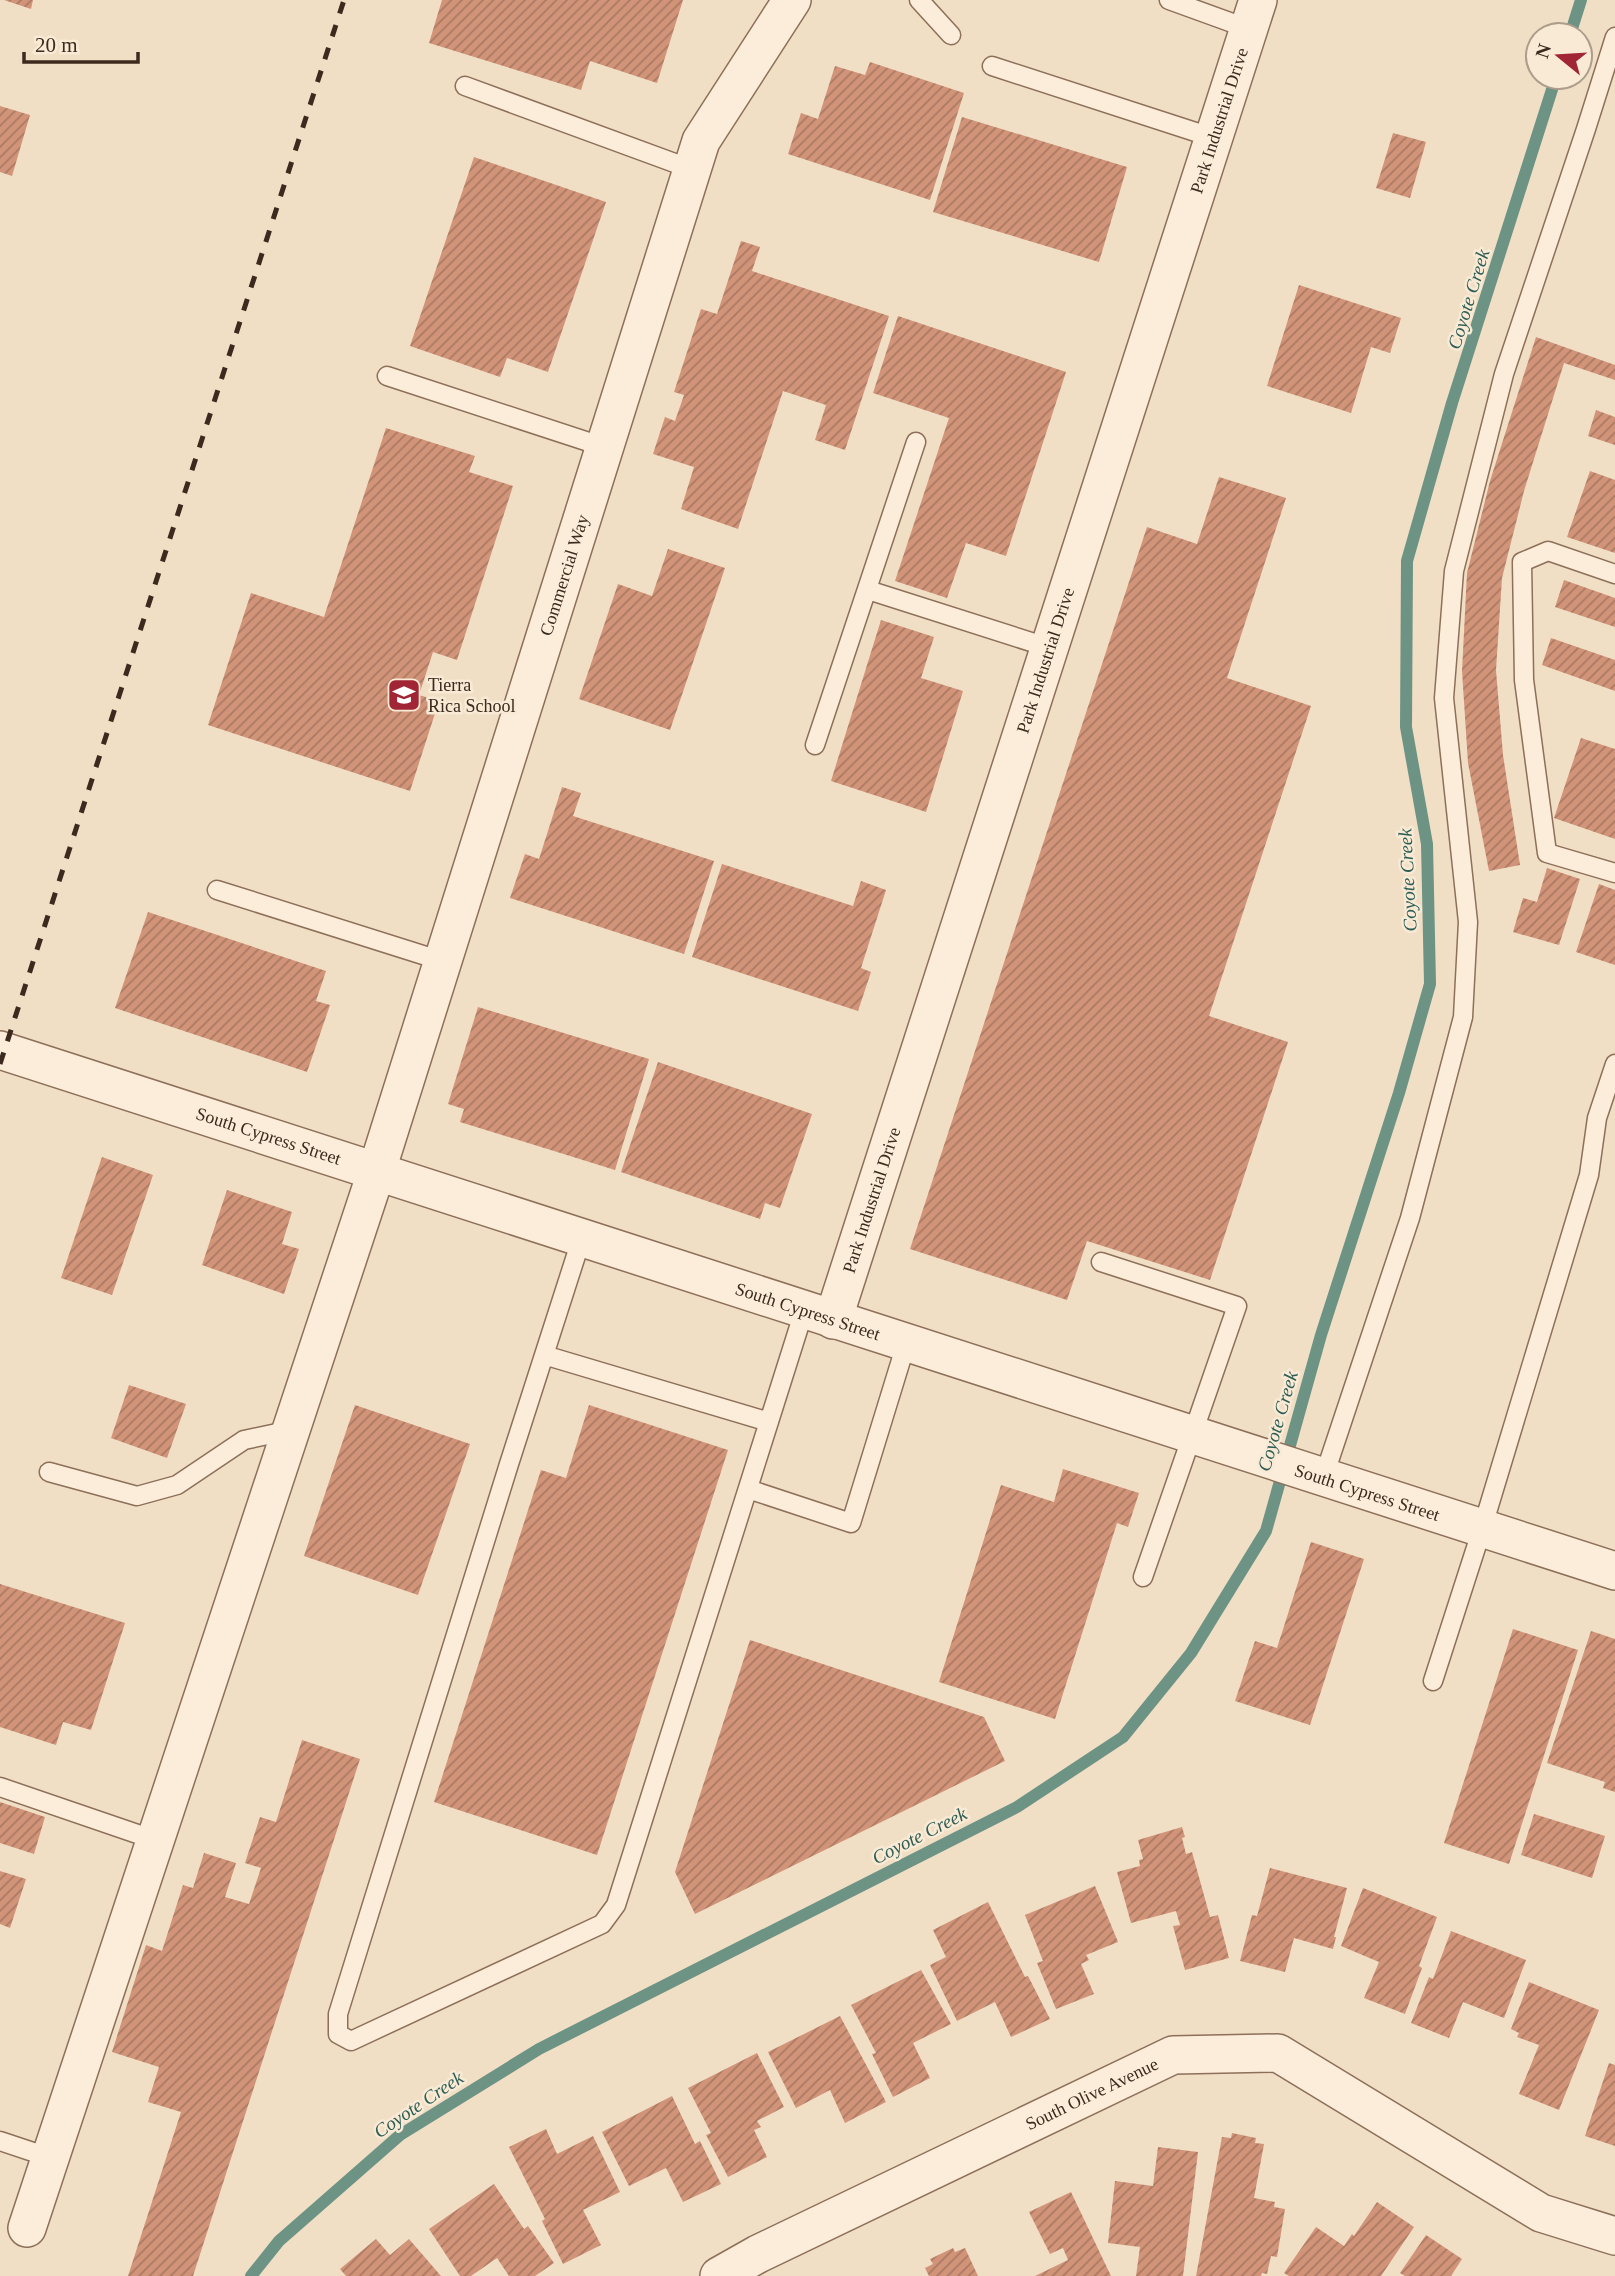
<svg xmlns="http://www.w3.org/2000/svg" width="1615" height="2276" viewBox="0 0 1615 2276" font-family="'Times New Roman',serif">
<defs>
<pattern id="building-hatch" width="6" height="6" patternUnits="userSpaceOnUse" patternTransform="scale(1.75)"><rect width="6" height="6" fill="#d19479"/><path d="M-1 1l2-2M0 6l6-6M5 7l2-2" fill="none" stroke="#ab7963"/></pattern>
</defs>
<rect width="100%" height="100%" fill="#f1dfc5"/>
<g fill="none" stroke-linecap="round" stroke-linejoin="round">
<path stroke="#6d9385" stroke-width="12" d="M1570,35L1581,0
M251,2276L279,2241L400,2135L539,2049L1017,1807L1123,1737L1191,1653L1266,1531L1321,1335L1399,1093L1430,984L1427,844L1406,727L1407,561L1452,403L1556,77"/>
</g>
<path fill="url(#building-hatch)" d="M4,0H33L31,9Z
M442,0H683L657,83L590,61L581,90L429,43Z
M870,62L964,93L930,200L788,154L801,113L818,119L835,66L865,75Z
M0,106L30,115L12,176L0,172Z
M962,117L1127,167L1099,262L933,212Z
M1393,133L1426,142L1410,198L1376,188Z
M474,157L606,202L548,372L507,358L500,377L410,346Z
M741,241L760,247L752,271L889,316L845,450L815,440L826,405L783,391L738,529L681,509L694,467L653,454L665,417L675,421L684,395L674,392L701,309L717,314Z
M1299,285L1401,318L1390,353L1371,347L1351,413L1267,386Z
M898,316L1066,372L1006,556L966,543L947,598L895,581L949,418L873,393Z
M1536,337L1615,365V380L1564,363L1524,491L1502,578L1496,670L1503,755L1520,865L1489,871L1468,763L1462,671L1467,573L1490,481Z
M1596,410L1615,417V445L1588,436Z
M386,428L475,456L469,472L513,486L457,660L433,652L419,695L439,701L410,791L208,725L251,593L324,617Z
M1590,471L1615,480V553L1567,537Z
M1219,477L1286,498L1227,678L1311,706L1209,1016L1288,1042L1210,1280L1087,1241L1067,1300L910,1249L1147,527L1197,544Z
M668,549L725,568L670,730L579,699L618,584L652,596Z
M1564,580L1615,598V627L1555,607Z
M881,620L934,637L921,678L963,691L926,812L831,781Z
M1551,638L1615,660V691L1542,665Z
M1581,738L1615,749V839L1554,818Z
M562,787L581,793L573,816L714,861L684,954L510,898L525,854L539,859Z
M722,864L853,906L861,881L886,890L861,968L871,972L858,1011L692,957Z
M1547,868L1580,879L1559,945L1513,932L1523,898L1537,902Z
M1599,884L1615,890V965L1576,952Z
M148,912L326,971L316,1001L330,1005L307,1072L115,1008Z
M478,1007L649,1059L615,1170L460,1122L464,1109L448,1104Z
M658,1062L812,1114L780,1208L765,1203L760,1219L621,1172Z
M102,1157L153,1175L112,1295L61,1278Z
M227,1190L292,1212L282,1244L299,1249L284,1294L202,1265Z
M129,1385L186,1404L167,1458L111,1438Z
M355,1405L470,1444L418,1595L304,1556Z
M589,1405L728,1450L597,1855L434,1802L541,1470L566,1478Z
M1063,1469L1139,1493L1128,1527L1117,1523L1055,1719L939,1682L1001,1485L1054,1502Z
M1311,1542L1364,1559L1310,1725L1235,1701L1255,1641L1277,1648Z
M0,1584L125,1623L91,1730L63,1722L56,1745L0,1727Z
M1513,1629L1578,1650L1509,1864L1444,1843Z
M1591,1631L1615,1639V1792L1603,1788L1605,1782L1547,1763Z
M750,1640L984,1717L1005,1761L695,1914L675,1872Z
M302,1740L360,1759L193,2276H128L181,2112L148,2102L159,2067L112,2052L146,1945L162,1951L183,1885L193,1888L204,1853L236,1863L225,1897L249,1904L261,1868L245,1863L260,1817L276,1822Z
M0,1802L45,1817L34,1854L0,1843Z
M1534,1814L1605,1836L1592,1878L1521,1855Z
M1182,1827L1185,1837L1182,1838L1186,1854L1192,1852L1210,1917L1218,1915L1229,1958L1185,1970L1173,1926L1180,1925L1176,1911L1131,1923L1117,1872L1140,1866L1139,1860L1143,1859L1138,1840Z
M1270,1868L1347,1888L1334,1937H1336L1333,1949L1294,1938L1285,1972L1240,1961L1252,1915L1257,1916Z
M0,1871L26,1879L10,1928L0,1924Z
M1095,1886L1118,1942L1086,1955L1089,1960L1081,1964L1094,1994L1056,2009L1037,1963L1043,1961L1025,1915Z
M1363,1888L1437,1917L1419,1966L1422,1968L1405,2014L1364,1998L1379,1962L1341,1946Z
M988,1902L1025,1977L1028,1976L1050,2019L1011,2037L995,2002L957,2021L930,1965L946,1957L933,1930Z
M1451,1931L1526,1960L1504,2018L1463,2002L1449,2038L1411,2023L1429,1977L1433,1979Z
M921,1970L951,2024L913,2043L930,2078L893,2097L872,2054L876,2053L851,2005Z
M1529,1982L1599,2010L1559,2110L1519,2094L1539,2045L1517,2037L1519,2033L1511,2029Z
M840,2016L886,2102L845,2123L830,2090L796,2108L768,2052Z
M757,2053L784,2107L757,2121L761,2127L754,2130L767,2157L728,2177L706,2135L711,2133L688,2088Z
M1609,2063L1615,2065V2146L1585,2136Z
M672,2096L695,2144L700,2141L721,2184L683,2202L666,2168L629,2186L602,2132Z
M546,2129L557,2154L593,2136L620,2192L583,2210L601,2245L563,2264L542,2221L545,2219L509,2147Z
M1232,2133L1256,2138L1255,2143L1264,2144L1254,2198L1275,2202L1274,2207L1285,2209L1277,2257L1271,2256L1267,2274L1262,2273L1261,2276H1196L1222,2137L1231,2138Z
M1158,2147L1198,2152L1183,2276H1136L1140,2247L1108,2243L1115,2181L1153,2186Z
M494,2184L524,2229L528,2226L554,2263L535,2276H509L497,2258L471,2276H460L429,2229Z
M1071,2192L1111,2276H1035L1068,2260L1063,2248L1050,2254L1029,2212Z
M1377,2202L1414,2227L1381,2276H1289L1284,2273L1316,2227L1344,2246L1352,2234L1354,2236Z
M1426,2235L1462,2259L1451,2276H1405L1400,2273Z
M376,2239L390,2255L409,2239L441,2276H346L340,2269Z
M953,2248L955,2252L965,2248L978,2276H929L925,2268L933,2264L930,2259Z"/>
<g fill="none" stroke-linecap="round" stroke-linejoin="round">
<defs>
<path id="service" d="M919,0L951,35
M1169,0L1249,29
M992,66L1214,138
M465,86L691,169
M387,376L604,447
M1615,574L1548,551L1522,562L1524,680L1547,853L1615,873
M868,590L1050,648
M815,745L916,442
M217,890L442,961
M582,1237L509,1464L338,2014V2034L351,2041L602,1924L616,1905L804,1311
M1101,1262L1237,1306L1143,1577
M544,1355L769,1422
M49,1472L137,1496L177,1485L244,1440L291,1430
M1323,1479L1410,1218L1463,1017L1468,922L1444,698L1454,571L1504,374L1586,129L1615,37
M748,1489L851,1523L906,1344
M1433,1681L1482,1529L1589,1175L1597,1118L1615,1064
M0,1787L155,1840
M0,2141L51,2158"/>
<g id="minor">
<path id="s1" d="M0,1050C539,1221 1075,1402 1615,1571"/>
<path id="s2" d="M833,1320L1258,0"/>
<path id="s3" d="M27,2228L377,1170L701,141L792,0"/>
<path id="s4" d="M719,2276L758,2254L1173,2055L1278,2053L1541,2213L1615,2236"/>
</g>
</defs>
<use href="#service" stroke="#8d6f5a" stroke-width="21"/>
<use href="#minor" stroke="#8d6f5a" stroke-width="40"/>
<use href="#service" stroke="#fbedd9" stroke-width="18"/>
<use href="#minor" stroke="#fbedd9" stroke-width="37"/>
<path stroke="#3c2a1e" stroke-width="5" stroke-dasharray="12 12" stroke-linecap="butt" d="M0,1064L344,0"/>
</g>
<defs>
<symbol id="school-square" viewBox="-11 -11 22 22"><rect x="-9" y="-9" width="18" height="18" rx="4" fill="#a02635" stroke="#f8ead5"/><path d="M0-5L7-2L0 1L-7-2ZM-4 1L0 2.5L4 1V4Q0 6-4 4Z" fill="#fff"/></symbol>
</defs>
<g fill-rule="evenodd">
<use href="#school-square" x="385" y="676" width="38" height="38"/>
</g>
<g text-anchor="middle" stroke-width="5" stroke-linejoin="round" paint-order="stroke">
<g font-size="18" fill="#3c2a1e" stroke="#f8ead5">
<text dy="6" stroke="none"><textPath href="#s2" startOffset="1260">Park Industrial Drive</textPath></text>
<text dy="6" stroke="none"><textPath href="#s3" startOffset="1738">Commercial Way</textPath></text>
<text dy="6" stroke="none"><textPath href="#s2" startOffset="693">Park Industrial Drive</textPath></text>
<text dy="6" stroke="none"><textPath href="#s1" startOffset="282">South Cypress Street</textPath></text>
<text dy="6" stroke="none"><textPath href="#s2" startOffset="126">Park Industrial Drive</textPath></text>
<text dy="6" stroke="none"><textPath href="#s1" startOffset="849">South Cypress Street</textPath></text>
<text dy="6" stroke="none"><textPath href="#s1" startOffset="1437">South Cypress Street</textPath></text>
<text dy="6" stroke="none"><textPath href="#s4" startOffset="415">South Olive Avenue</textPath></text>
</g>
<g font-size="18" fill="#3c2a1e" stroke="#f8ead5" text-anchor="start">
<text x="428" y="691">Tierra<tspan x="428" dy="21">Rica School</tspan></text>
</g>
<g font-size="19" font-style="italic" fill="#2d5d54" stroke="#f8ead5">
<text transform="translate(1468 299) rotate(-73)" y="7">Coyote Creek</text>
<text transform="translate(1407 880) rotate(-93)" y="7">Coyote Creek</text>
<text transform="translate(1277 1421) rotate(-74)" y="7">Coyote Creek</text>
<text transform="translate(919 1835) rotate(-27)" y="7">Coyote Creek</text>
<text transform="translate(418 2104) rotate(-34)" y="7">Coyote Creek</text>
</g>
</g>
<g transform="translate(1559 56) rotate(288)"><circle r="33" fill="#f8ead5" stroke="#ad9d8c" stroke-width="2"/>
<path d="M0-5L12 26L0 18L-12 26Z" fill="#a02635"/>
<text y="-10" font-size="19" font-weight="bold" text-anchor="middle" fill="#3c2a1e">N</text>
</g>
<path d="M24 52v10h114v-10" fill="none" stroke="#3c2a1e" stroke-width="3.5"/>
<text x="35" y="52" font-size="21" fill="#3c2a1e" stroke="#f8ead5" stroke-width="5" paint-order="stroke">20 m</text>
</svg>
